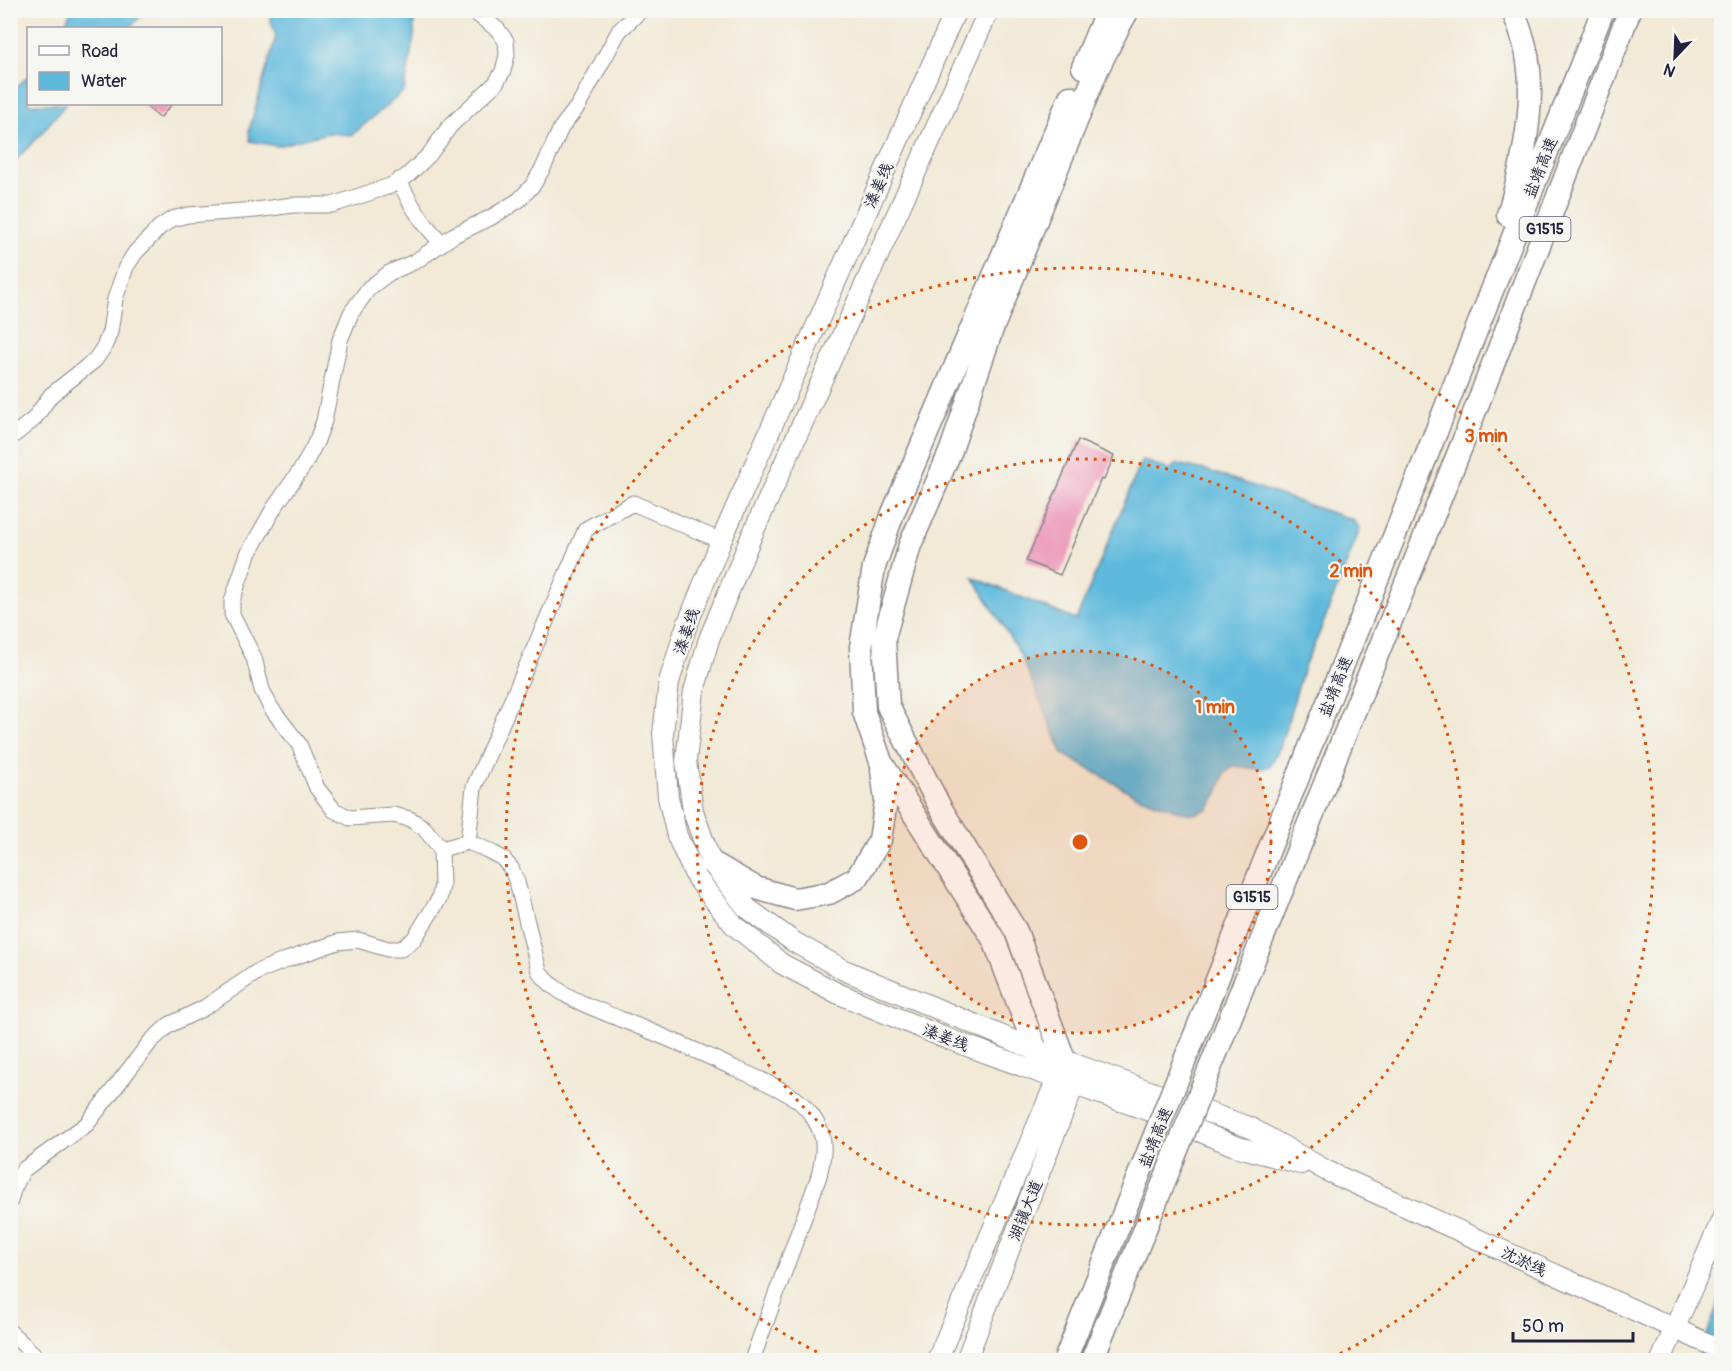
<svg xmlns="http://www.w3.org/2000/svg" width="1732" height="1371" viewBox="0 0 1732 1371" font-family="Pangolin,'LXGW WenKai TC',sans-serif">
<rect width="100%" height="100%" fill="#f6f6f2"/>
<filter id="ink" filterUnits="userSpaceOnUse"><feTurbulence type="fractalNoise" baseFrequency=".0167" numOctaves="2"/><feDisplacementMap in="SourceGraphic" scale="12" xChannelSelector="R" yChannelSelector="G"/><feConvolveMatrix kernelMatrix="1 2 1 2 8 2 1 2 1" color-interpolation-filters="sRGB"/></filter>
<filter id="wash" filterUnits="userSpaceOnUse"><feTurbulence type="fractalNoise" baseFrequency=".008" numOctaves="4" result="noise"/><feDisplacementMap in="SourceGraphic" scale="24" xChannelSelector="R" yChannelSelector="G"/><feGaussianBlur stdDeviation="1.35" result="paint"/><feColorMatrix in="noise" values="0 0 0 0 0 0 0 0 0 0 0 0 0 0 0 0 0 1.4 0 .05"/><feComposite in="paint" operator="in"/></filter>
<g filter="url(#wash)">
<rect width="100%" height="100%" fill="#f2e9d6"/>
<path fill="#5fb9dc" stroke="#406e8c" stroke-width="1.5" d="M71,11V10L146,11L129,28H63Z
M268,11H414V37L404,91L352,135L327,133L277,146L250,141L249,130L276,36Z
M28,76V104H66L39,136L11,165V93Z
M1142,460L1170,470L1177,464L1209,471L1353,520L1360,529L1319,634L1305,664L1280,747L1270,766L1258,769L1234,766L1225,773L1218,793L1208,809L1194,814L1182,812L1135,795L1063,754L1020,654L973,577L1076,620Z
M1721,1295V1360H1698Z"/>
<g id="blocks">
<path fill="#ed9cbb" d="M143,104H172L160,118Z
M1078,440L1114,456L1104,480L1101,479L1060,575L1026,561Z"/>
</g>
</g>
<g filter="url(#ink)">
<use href="#blocks" fill-opacity="0" stroke="#8a8688" stroke-width="1.5"/>
<g fill="none" stroke-linecap="round" stroke-linejoin="round">
<defs>
<path id="minor" d="M641,10L619,31L578,106L561,128L544,166L533,185L519,200L490,218L454,235L416,261L389,273L369,288L351,313L340,340L324,421L317,440L304,465L274,508L248,554L232,601V614L254,658L262,690L271,708L299,744L317,788L334,810L350,818L393,815L410,819L424,828L441,849L468,842L487,850L502,858L511,868L517,882L539,971C557,997 592,1007 620,1019C659,1034 697,1051 734,1068C755,1077 777,1086 796,1099C807,1107 818,1122 822,1136C825,1150 822,1162 819,1176L752,1360
M399,180C411,206 422,223 442,243
M10,438L34,419L51,395L95,360L104,347L110,332L115,299L126,267L135,253L160,227L172,219L188,215L256,210L293,205H332L390,186L407,176L429,155L450,126L496,83L503,71L507,55L506,41L498,30L472,10
M468,842L474,787L586,529L633,503L721,541
M10,1201L13,1190L23,1170L87,1124L151,1041L169,1025L204,1008L257,972L286,960L338,942L358,940L388,949H401L414,939L439,899L442,886L441,849
M10,1332L40,1360"/>
<path id="major" d="M956,10L721,541L685,630L669,682L663,734L668,797L677,836L696,877L734,925L782,964L837,993L943,1037L1057,1079L1150,1111L1235,1146L1301,1164
M989,10L752,535L709,639L694,691L686,761L693,811L711,862L747,908L794,942L844,970L1036,1050L1251,1128L1327,1171L1722,1350
M937,1360L1057,1079
M966,1360L1074,1085L1069,1073
M1661,1360L1722,1219"/>
<path id="highway" d="M1083,67L1107,10
M1508,215C1523,165 1538,97 1525,46C1522,34 1517,22 1513,10
M1436,432L1603,10
M1461,447L1630,10
M711,862L756,888L795,899L829,893L857,878L880,840L886,801L882,770
M1036,1050L994,940L881,762L864,712L861,647L874,567L893,513L1070,97
M1064,1059L1016,931L940,807L888,706L884,638L910,545L951,450L992,329L1097,70L1119,26L1128,10"/>
</defs>
<use href="#minor" stroke="#8a8688" stroke-width="17"/>
<use href="#major" stroke="#8a8688" stroke-width="22"/>
<use href="#highway" stroke="#8a8688" stroke-width="25"/>
<use href="#minor" stroke="#fff" stroke-width="15"/>
<use href="#major" stroke="#fff" stroke-width="20"/>
<use href="#highway" stroke="#fff" stroke-width="22"/>
<defs>
<path id="highway-bridge" d="M1065,1360L1436,432
M1092,1360L1461,447"/>
</defs>
<use href="#highway-bridge" stroke="#8a8688" stroke-width="25" stroke-linecap="butt"/>
<use href="#highway-bridge" stroke="#fff" stroke-width="22"/>
</g>
</g>
<circle cx="1080" cy="842" r="191" fill="#de560e" fill-opacity=".12"/>
<g fill="none" stroke="#de560e" stroke-width="3" stroke-dasharray="3 6">
<circle cx="1080" cy="842" r="191"/>
<circle cx="1080" cy="842" r="383"/>
<path d="M833 1360A574 574 0 1 1 1327 1360"/>
</g>
<g text-anchor="middle" stroke-width="4.5" stroke-linejoin="round" paint-order="stroke">
<g fill="#f6f6f2" stroke="#626272" stroke-width="1.5">
<rect x="1519.5" y="217" width="51" height="24" rx="4.5"/>
<rect x="1226.5" y="885" width="51" height="24" rx="4.5"/>
</g>
<g font-size="15" font-weight="bold" fill="#22223b">
<text x="1545" y="234">G1515</text>
<text x="1252" y="902">G1515</text>
</g>
<g font-size="16" fill="#22223b" stroke="#f6f6f2">
<text transform="translate(1540 167) rotate(-68)" y="6">盐靖高速</text>
<text transform="translate(878 185) rotate(-66)" y="6">溱姜线</text>
<text transform="translate(686 631) rotate(-71)" y="6">溱姜线</text>
<text transform="translate(1335 686) rotate(-68)" y="6">盐靖高速</text>
<text transform="translate(946 1037) rotate(21)" y="6">溱姜线</text>
<text transform="translate(1155 1137) rotate(-68)" y="6">盐靖高速</text>
<text transform="translate(1025 1210) rotate(-68)" y="6">湖镇大道</text>
<text transform="translate(1524 1261) rotate(25)" y="6">沈淤线</text>
</g>
</g>
<circle cx="1080" cy="842" r="9" fill="#de560e" stroke="#f6f6f2" stroke-width="3"/>
<g font-size="18" text-anchor="middle" font-weight="bold" fill="#de560e" stroke="#f6f6f2" stroke-width="4.5" stroke-linejoin="round" paint-order="stroke">
<text x="1486" y="442">3 min</text>
<text x="1351" y="577">2 min</text>
<text x="1215" y="713">1 min</text>
</g>
<rect width="1732" height="1371" fill="none" stroke="#f6f6f2" stroke-width="36"/>
<rect x="27" y="27" width="195" height="78" fill="#f6f6f2" stroke="#a1a1a9" stroke-width="1.5"/>
<rect x="39" y="46" width="30" height="9" fill="#ffffff" stroke="#a1a1a9" stroke-width="1.5"/>
<text x="81" y="57" font-size="18" fill="#22223b">Road</text>
<rect x="39" y="72" width="30" height="18" fill="#5fb9dc" stroke="#a1a1a9" stroke-width="1.5"/>
<text x="81" y="87" font-size="18" fill="#22223b">Water</text>
<g transform="translate(1675 57) rotate(203)" stroke="#f6f6f2" stroke-width="4.5" paint-order="stroke">
<path d="M0-4.5L10 22L0 15L-10 22Z" fill="#22223b"/>
<text y="-9" font-size="16" font-weight="bold" text-anchor="middle" fill="#22223b">N</text>
</g>
<path d="M1513 1332v9h120v-9" fill="none" stroke="#22223b" stroke-width="3"/>
<text x="1522" y="1332" font-size="18" fill="#22223b" stroke="#f6f6f2" stroke-width="4.5" paint-order="stroke">50 m</text>
</svg>
